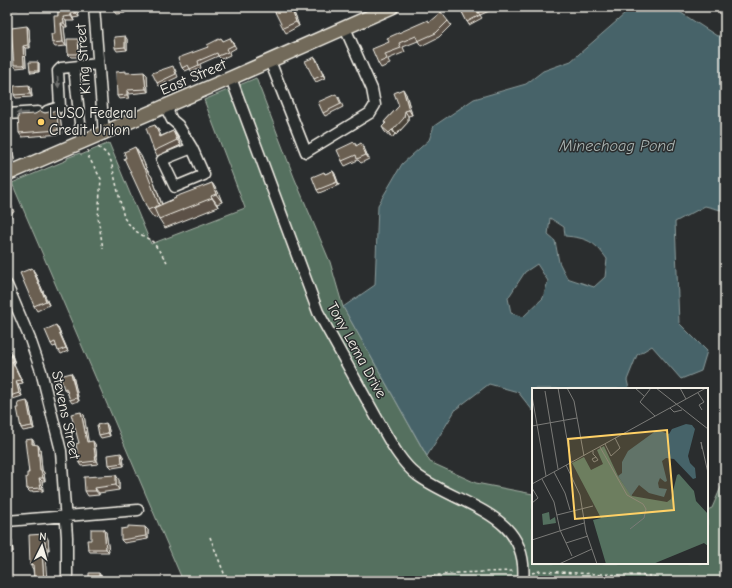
<svg xmlns="http://www.w3.org/2000/svg" width="732" height="588" viewBox="0 0 732 588" font-family="'Comic Neue',sans-serif">
<rect width="100%" height="100%" fill="#2a2d2e"/>
<filter id="ink" filterUnits="userSpaceOnUse"><feTurbulence type="fractalNoise" baseFrequency=".025" numOctaves="2"/><feDisplacementMap in="SourceGraphic" scale="8" xChannelSelector="R" yChannelSelector="G"/><feConvolveMatrix kernelMatrix="1 2 1 2 8 2 1 2 1" color-interpolation-filters="sRGB"/></filter>
<g filter="url(#ink)">
<path fill="#54705f" stroke="#a4b0a4" d="M256,78L294,177L330,262L343,307L430,462L476,483L533,494V563H707V510L712,508L725,478V581H183L12,183L67,160V158L80,153L81,155L109,143L151,244L245,208L204,100Z"/>
<path fill="#466369" stroke="#8c9c9c" fill-rule="evenodd" d="M633,7H672L717,36L725,35V211L705,206L675,222L679,323L707,351L701,371L681,379L652,346L637,355L627,380L629,389H533V411L518,392L489,384L456,409L427,456L343,307L375,285L378,205L402,164L429,140L434,126L474,99L526,84L543,71L571,61ZM550,218L564,227L565,236C587,238 594,241 607,259L605,277L594,287L567,278L559,262L555,241L548,235ZM537,264L548,281L543,298L523,317L511,313L508,298L525,272Z"/>
<g fill="none" stroke-linecap="round" stroke-linejoin="round">
<defs>
<path id="minor" d="M94,7L104,134
M270,61L306,152L370,113L375,105L372,89L345,28
M74,67L82,142
M231,78L318,312L384,431C393,447 403,464 417,475C460,507 530,512 523,581
M170,107L168,112L172,120L178,125L192,148L204,175L175,187L162,160L192,148
M47,111L60,107L58,71L61,68L98,64
M7,114L38,112
M7,151L10,173
M7,285L30,339L41,371L61,451L67,537V581
M7,521L138,510"/>
<path id="major" d="M7,174L231,78L392,7"/>
</defs>
<use href="#minor" stroke="#f4f1e8" stroke-width="13"/>
<use href="#major" stroke="#f4f1e8" stroke-width="16"/>
<path stroke="#f4f1e8" stroke-width="1.5" stroke-dasharray="3 3" stroke-linecap="butt" d="M98,147L106,153L111,161L124,218L134,230L153,242L167,262
M88,150V156L101,179L98,217L103,249
M210,537L227,581
M532,573L540,571L596,574L603,576L607,581
M600,574L653,576L658,581
M390,581L457,573L513,571"/>
<use href="#minor" stroke="#2a2d2e" stroke-width="10"/>
<use href="#major" stroke="#726b5a" stroke-width="13"/>
</g>
<path fill="#5b5146" stroke="#f4f1e8" d="M9,7H18V9H10Z
M58,7H77L79,17L73,18L74,21H66L67,27H64L66,46L55,47L52,43L55,34L58,16Z
M113,7H126V9H125V13L116,14L113,10Z
M487,7L489,11L480,15L482,18L469,25L462,12Z
M292,10L295,15L299,26L286,33L283,28L290,11Z
M448,21L451,25L439,37L421,46L418,41L403,47L405,52L388,59L390,64L381,68L378,63L389,42L429,22Z
M27,26L29,29L30,48H25L26,67L16,68L14,65Z
M221,38L223,41H232L236,48L229,52L230,55L221,59L218,56L200,64L201,68L192,72L190,69L185,71L182,68L208,47Z
M127,39V50L117,51L115,48Z
M80,42L81,57H71L68,54Z
M317,60L325,78L316,82L314,79Z
M38,62L39,63V72L31,73L30,71Z
M175,69L178,77L159,86L157,83Z
M127,73L147,75L148,92L129,94V98L119,99L117,96Z
M31,88L32,97L16,98L14,95Z
M406,94L412,115L408,116V122L396,135L395,134L392,138L385,132L382,127L385,124L384,122L399,106Z
M339,97L343,107L325,116L323,113Z
M45,113L60,114L62,134L22,137L19,133L35,114Z
M155,125L158,129L161,136L173,131L176,135L181,145L157,156L154,151Z
M354,142L356,145L364,148L369,159L361,163L358,160L345,166L342,161Z
M141,156L147,170L152,177L162,204L212,183L218,192L222,202L217,204L218,207L165,228L158,217L154,218L148,210Z
M333,171L335,174L339,185L319,193L317,190L324,172L325,174Z
M7,201L11,204L14,212L10,214L11,217L7,218Z
M32,268L35,273L49,305L37,311L34,306Z
M56,325L58,328L68,351L61,354L56,346L53,347L51,344Z
M7,343L15,363L14,364L23,383L18,384L22,396L13,399L10,396Z
M73,376L79,401L72,403L70,400L67,391L66,392L64,389Z
M29,404L34,429L23,431L21,428L19,408Z
M84,415L88,442L95,444L98,464L81,466L79,463V443Z
M108,426L110,436L101,438L99,435Z
M32,439L34,442V445L40,448L42,470L44,473L45,481H42L43,491L30,492L27,489Z
M123,456L124,466L112,468L109,465Z
M119,480V490L99,493V495L88,496L85,491Z
M145,527L148,530V539L124,543L121,540Z
M106,532L109,552H90L88,549L91,540Z
M9,538L12,541L13,552L7,553V539Z
M48,539L49,550H47V556H45L34,578L33,569L30,565Z"/>
<path fill="#4a4239" stroke="#f4f1e8" d="M75,7H77L79,17L76,13Z
M122,7H123L125,9V13L122,9Z
M292,10L295,15L299,26L296,22Z
M71,14L73,18L74,21L71,16Z
M63,17L66,21L67,27L64,23Z
M61,23L64,27L66,46L63,42Z
M27,26L29,29L30,48L28,45Z
M125,36L127,39V50L125,47Z
M78,39L80,42L81,57L79,54Z
M23,46L25,48L26,67L24,65Z
M315,57L317,60L325,78L323,75Z
M38,62L39,63V72L38,71Z
M144,72L147,75L148,92L146,89Z
M29,85L31,88L32,97L30,94Z
M403,89L406,94L412,115L409,110Z
M127,90L129,94V98L127,95Z
M57,110L60,114L62,134L58,130Z
M405,111L408,116V122L396,135L393,130Z
M155,125L158,129L163,141L160,137Z
M392,130L395,134L392,138L389,133Z
M173,131L176,135L181,145L177,140Z
M361,143L364,148L369,159L366,155Z
M135,147L141,156L147,170L152,177L165,214L159,205Z
M333,171L335,174L339,185L337,182Z
M212,183L218,192L222,202L216,194Z
M211,196L217,204L218,207L212,198Z
M32,268L35,273L49,305L46,301Z
M56,325L58,328L68,351L66,348Z
M7,343L15,363L13,360L7,345Z
M12,361L14,364L23,383L21,380Z
M71,373L73,376L79,401L77,398Z
M16,381L18,384L22,396L19,393Z
M27,401L29,404L34,429L32,426Z
M81,412L84,415L89,445L87,442Z
M106,423L108,426L110,436L108,433Z
M32,439L34,442V447L32,444Z
M93,441L95,444L98,464L96,461Z
M38,445L40,448L42,470L44,473L45,481L43,478L40,470Z
M121,453L123,456L124,466L122,463Z
M116,475L119,480V490L116,485Z
M39,478L42,481L43,491L41,488Z
M95,488L99,493V495L96,491Z
M145,527L148,530V539L146,536Z
M104,529L106,532L109,552L106,549Z
M45,534L48,539L49,550L45,545Z
M9,538L12,541L13,552L11,548Z
M43,545L47,550V556L44,551Z
M42,551L45,556L47,581H44Z
M99,573L101,576V581H99Z"/>
<path fill="#6a5e51" stroke="#f4f1e8" d="M58,7H75L76,13L71,14V16L63,17L64,23H61L63,42L52,43L51,34H55L54,16H58Z
M113,7H122V9L113,10Z
M275,7H287L290,11L292,10L296,22L283,28L273,8Z
M470,7H486L487,8L478,12L480,15L467,22L462,12L470,8Z
M441,12L448,21L436,33L418,41L416,36L399,43L401,48L385,54L387,59L378,63L372,49L389,42L387,38L428,20L429,22Z
M27,26L28,45L23,46L24,65H14L11,28Z
M125,36V47L115,48L114,37Z
M221,38L223,41L230,38L234,45L226,49L228,52L218,56L217,53L198,61L199,65L190,69L188,65L182,68L178,58L208,47L207,45Z
M67,39H78L79,54H68Z
M315,57L323,75L314,79L305,61Z
M29,62H38V71H30Z
M173,66L176,74L157,83L152,73Z
M126,71V73L144,72L146,89L127,90V95L117,96L116,72Z
M29,85L30,94L14,95V86Z
M403,89L409,110L405,111L404,118L393,130H392L389,133L382,127L386,123L384,122L399,106L394,93Z
M336,94L341,104L323,113L318,102Z
M57,110L58,130L19,133L18,115L35,114L40,111L45,113Z
M155,125L160,137L173,131L177,140L154,151L146,128Z
M354,142L356,146L361,143L366,155L357,159L356,155L342,161L337,150Z
M135,147L144,169L145,168L159,205L148,210L124,158H126L124,152Z
M333,171L337,182L317,190L312,177L324,172L325,174Z
M212,183L216,194L211,196L212,198L159,219L154,208L176,198L175,197Z
M7,201H8L12,209L7,210L9,214H7Z
M32,268L46,301L34,306L20,273Z
M56,325L66,348L58,351L55,342L51,344L45,330Z
M7,345L13,360L12,361L21,380L16,381L19,393L10,396L7,385Z
M71,373L77,398L70,400L66,388L64,389L60,376Z
M27,401L32,426L21,428L17,408H19L18,403Z
M81,412L87,442L93,441L96,461L79,463L76,444L79,443L71,414Z
M106,423L108,433L99,435L97,425Z
M32,439V444L38,445L40,470H41L43,478H39L41,488L27,489L26,477H27V473H29L25,440Z
M121,453L122,463L109,465L108,455Z
M116,475V485L95,488L96,491H85L84,477Z
M128,526L145,527L146,536L121,540V529L128,528Z
M91,529H104L106,549H88L87,540H91Z
M45,534V545H43L44,551H42L44,581H31V578H34L33,564L30,565L29,535Z
M9,538L11,548L7,549V539Z
M89,573H99V581H89Z"/>
<defs><path id="oneway-solid" d="M-6-.8H1V-3.2L6.5 0L1 3.2V.8H-6Z"/></defs>
<g fill="#71726f">
<use href="#oneway-solid" transform="translate(58 82) rotate(85)"/>
<use href="#oneway-solid" transform="translate(22 113) rotate(176)"/>
</g>
</g>
<circle fill="#ffd166" stroke="#2a2d2e" stroke-width="1.5" cx="41" cy="122" r="4"/>
<g text-anchor="middle" stroke-width="3" stroke-linejoin="round" paint-order="stroke">
<g font-size="15" fill="#f4f1e8" stroke="#2a2d2e">
<text transform="translate(83 59) rotate(-94)" y="5">King Street</text>
<text transform="translate(193 77) rotate(-23)" y="5">East Street</text>
<text transform="translate(357 350) rotate(61)" y="5">Tony Lema Drive</text>
<text transform="translate(66 415) rotate(78)" y="5">Stevens Street</text>
</g>
<g font-size="15" fill="#f4f1e8" stroke="#2a2d2e" text-anchor="start">
<text x="49" y="118">LUSO Federal<tspan x="49" dy="17">Credit Union</tspan></text>
</g>
<g font-size="16" font-style="italic" fill="#aeb8b5" stroke="#2a2d2e">
<text x="617" y="151">Minechoag Pond</text>
</g>
</g>
<g transform="translate(532 388)">
<rect width="176" height="176" fill="#2a2d2e"/>
<path d="M72,58L86,88L100,108L135,114L139,111L145,87L147,86L162,103L164,113L176,126V158L172,155L121,176H74L61,132L69,130L40,75L52,69L59,82L71,76L65,62ZM17,124L18,132L23,129L24,135L11,137L10,126Z" fill="#54705f"/>
<path d="M154,36L160,37L163,41L156,68L158,75L163,80L164,90L161,91L142,71L134,70L130,73L135,93L133,94L128,90L126,95L127,100L135,101L132,109L117,105L107,97L99,108L86,88L90,85V74L96,63L125,42L137,46L140,41Z" fill="#466369"/>
<path fill="none" stroke="#7b7b78" stroke-width="1" d="M26,0L39,74M35,0L42,13L52,68M103,0L112,8M119,0L108,14L123,28M124,0L176,41M148,0L154,11M13,3L26,81M166,5L172,14L167,17L170,22M0,8L14,88M138,20L142,24L150,22M0,38L45,30M73,56L79,68L88,60L83,50M68,59L95,107L111,116L114,121L112,130L98,141M170,61L169,54L176,85M61,63V66L64,69L66,72L62,74L60,71L64,69M34,77L48,107L54,144L65,176M22,84L33,105L38,122M10,91L22,114L28,142L40,168M0,96L174,0M0,100L6,110L0,115M25,127L61,118M0,152L52,135M34,155L56,148M27,176L60,161"/>
<path fill="#ffd166" fill-opacity="0.15" stroke="#ffd166" stroke-width="2" d="M135,42L142,122L43,131L36,51Z"/>
<rect width="176" height="176" fill="none" stroke="#f4f1e8" stroke-width="2"/>
</g>
<rect width="732" height="588" fill="none" stroke="#2a2d2e" stroke-width="24"/>
<rect x="12" y="12" width="708" height="564" fill="none" stroke="#f4f1e8" stroke-width="1.5" filter="url(#ink)"/>
<g transform="translate(42 546) rotate(5)" stroke="#2a2d2e" stroke-width="3" paint-order="stroke">
<path d="M0-3L7 15L0 10L-7 15Z" fill="#f4f1e8"/>
<text y="-6" font-size="11" font-weight="bold" text-anchor="middle" fill="#f4f1e8">N</text>
</g>
</svg>
